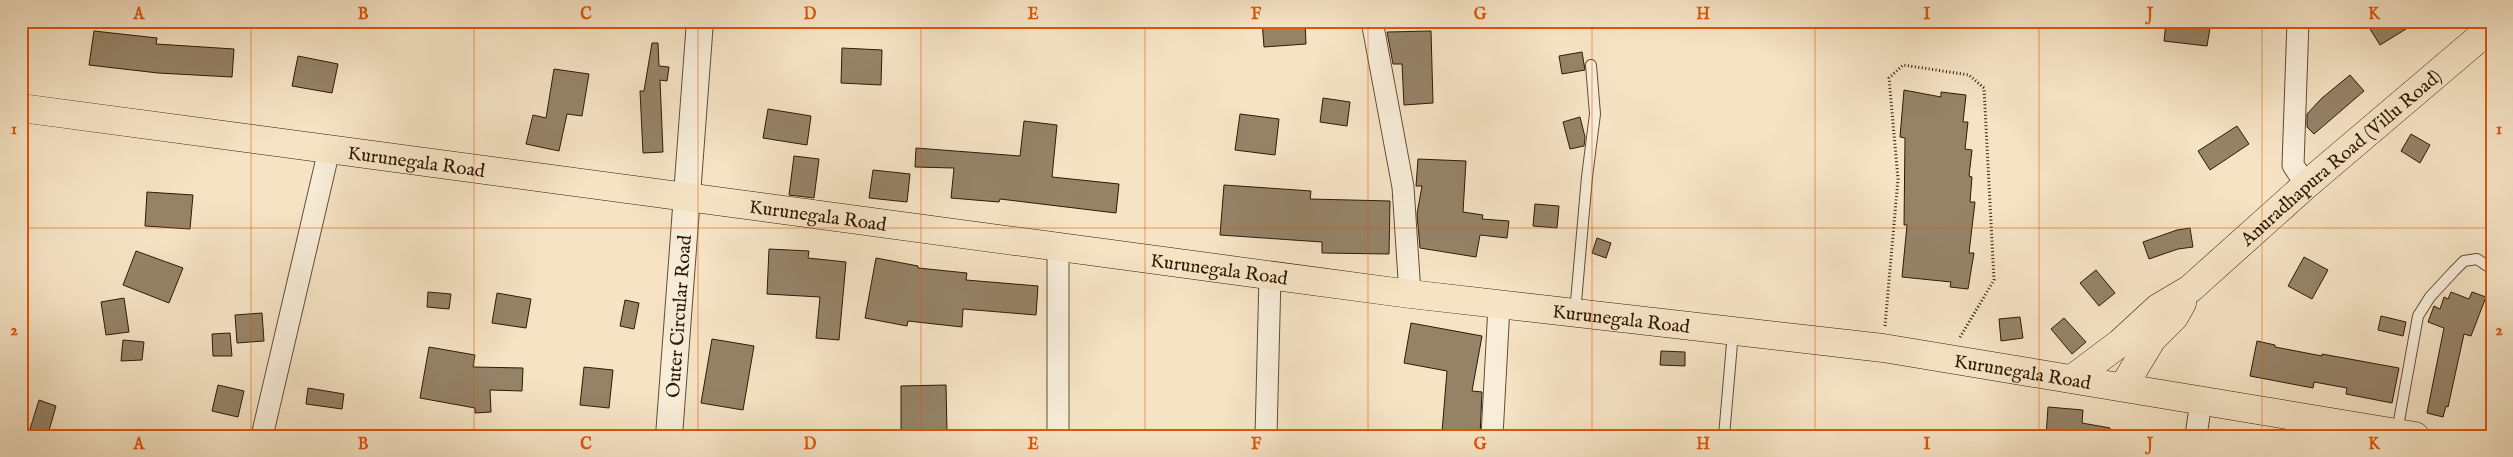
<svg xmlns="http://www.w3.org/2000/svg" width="2513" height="457" viewBox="0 0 2513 457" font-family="'IM FELL English',serif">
<rect width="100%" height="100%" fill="#f5e3c4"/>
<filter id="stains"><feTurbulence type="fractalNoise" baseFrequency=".004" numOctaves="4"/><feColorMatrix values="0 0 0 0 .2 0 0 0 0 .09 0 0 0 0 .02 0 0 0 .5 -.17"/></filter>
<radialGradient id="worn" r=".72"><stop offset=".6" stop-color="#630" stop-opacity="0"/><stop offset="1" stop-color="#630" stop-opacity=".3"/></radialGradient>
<path fill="#958368" stroke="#2e1a04" d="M1262,21H1305L1306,44L1264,47Z
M2365,21H2419L2380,45Z
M2166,23L2210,28L2207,46L2164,41Z
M94,31L157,38L156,44L234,49L232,77L158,73L89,65Z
M1431,31L1433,103L1404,105L1402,64H1393L1387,32Z
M652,43H658L659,66L669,67L667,81L660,80L663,152L643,153L640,91H644Z
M842,48L882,50L881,85L841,83Z
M1582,52L1585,70L1562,74L1559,56Z
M298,56L338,64L332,93L292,86Z
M554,69L589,74L582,116L567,114L559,151L526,144L533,115L546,118Z
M2350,75L2364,91L2314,134L2307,127V114L2322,98Z
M1904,90L1941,97V92L1966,95L1963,122H1968L1965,149L1972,150L1969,176L1972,177L1970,202H1975L1969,253H1974L1968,289L1950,287L1951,282L1902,277L1907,225H1904L1905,138L1900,137Z
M1323,98L1350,102L1347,126L1320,122Z
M768,109L811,116L807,145L763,138Z
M1240,114L1279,119L1275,155L1235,150Z
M1580,117L1585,137L1584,146L1570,149L1563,122Z
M1024,121L1057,125L1052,177L1119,184L1116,213L1000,199L999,202L951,198L954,168L915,167L916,148L1020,156Z
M2237,126L2249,144L2210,170L2198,151Z
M2411,134L2430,145L2420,163L2401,151Z
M794,156L819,159L814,198L789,195Z
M1418,159L1466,161L1463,212L1483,215L1482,219L1509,221L1507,238L1480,235L1476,257L1420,248L1417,214L1422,186H1416Z
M873,170L910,174L907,202L869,198Z
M1224,185L1311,191L1310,199L1390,201L1389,254L1322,253V242L1220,235Z
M147,192L193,195L190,229L145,226Z
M1535,204L1559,206L1557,228L1533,226Z
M2190,228L2193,247L2178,249L2149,259L2143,242L2177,230Z
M1597,238L1611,243L1606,258L1592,253Z
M769,249L809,251L808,258L846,262L839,340L816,338L820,297L767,294Z
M136,251L183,268L169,303L123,285Z
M2304,257L2328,270L2312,299L2288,286Z
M876,258L918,266V268L967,273L966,280L1038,286L1036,315L963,309L962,327L908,321L907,326L865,318Z
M2096,270L2115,293L2099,306L2080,283Z
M428,292L451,294L449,309L427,307Z
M2451,292L2469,299L2472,292L2486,297L2471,336L2464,334L2448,407L2446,406L2443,417L2427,413L2444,328L2428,322L2434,306L2440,309L2444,297L2448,299Z
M497,293L531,299L526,328L492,323Z
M124,298L129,332L106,335L101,302Z
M625,300L639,303L634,329L620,326Z
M262,313L264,341L237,343L235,315Z
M2381,316L2406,322L2403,336L2378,330Z
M2020,317L2023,338L2001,341L1999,319Z
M2064,318L2086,342L2072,354L2051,329Z
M1411,323L1482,336L1472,391L1482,392L1480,436L1442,432L1447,371L1404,363Z
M230,333L232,356H213L212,334Z
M712,339L754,346L743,410L701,403Z
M123,340L144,342L142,360L121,361Z
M2257,341L2275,345V347L2322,356V354L2399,368L2392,403L2346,394L2347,388L2314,382L2313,388L2250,376Z
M429,347L475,355L473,367L523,368L522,391L490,390L491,412L475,413V408L420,398Z
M1661,351L1685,352V366L1660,365Z
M584,367L613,370L609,408L580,405Z
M218,385L244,391L238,417L212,411Z
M946,385L947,431H901V386Z
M308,388L344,394L342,409L306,404Z
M39,400L56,406L48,434L30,429Z
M2048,407L2083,410L2082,423L2110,428L2109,436H2046Z"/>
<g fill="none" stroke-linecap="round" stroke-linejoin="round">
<defs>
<path id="service" d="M1575,313L1587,177L1595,114L1591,65
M2397,432L2418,316L2430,297L2454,271L2464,261L2477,259L2492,269
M1724,436L1733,332"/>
<path id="minor" d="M1372,21L1403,187L1410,294
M2298,21L2293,165L2306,185
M1058,248V436
M262,436L329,150
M1266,436L1270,276
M1492,436L1499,306
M2196,436L2201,401"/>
<g id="tertiary">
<path id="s1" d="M669,436L700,21"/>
</g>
<g id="primary">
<path id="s2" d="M2072,379L2120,343L2158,308L2190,289L2306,185L2492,27"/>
<path d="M2123,387L2152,339L2174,317L2182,303"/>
</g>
<g id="trunk">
<path id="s3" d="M21,108L1410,294L1883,348L2415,436"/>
</g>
</defs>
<use href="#service" stroke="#604c34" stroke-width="12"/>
<use href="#minor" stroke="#604c34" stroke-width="23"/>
<use href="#tertiary" stroke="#604c34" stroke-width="28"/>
<use href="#primary" stroke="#2e1a04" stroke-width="29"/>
<use href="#trunk" stroke="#2e1a04" stroke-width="29"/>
<path stroke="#2e1a04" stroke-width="3" stroke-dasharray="1 2.5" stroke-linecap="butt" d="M1885,326L1898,179L1889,78L1903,65L1969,75L1984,88L1994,280L1959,339"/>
<use href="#service" stroke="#f8edd9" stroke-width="10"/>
<use href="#minor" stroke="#f8edd9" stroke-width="21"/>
<use href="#tertiary" stroke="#f8edd9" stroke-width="26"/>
<use href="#primary" stroke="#f5e3c4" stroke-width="28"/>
<use href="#trunk" stroke="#f5e3c4" stroke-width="28"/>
</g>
<path fill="none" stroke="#df560c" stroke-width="1" stroke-opacity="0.55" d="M251,21V436M474,21V436M698,21V436M921,21V436M1145,21V436M1368,21V436M1592,21V436M1815,21V436M2039,21V436M2262,21V436M21,228H2492"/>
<g text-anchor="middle" stroke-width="4" stroke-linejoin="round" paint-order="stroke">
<g font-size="19" fill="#2e1a04" stroke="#f8edd9">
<text dy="7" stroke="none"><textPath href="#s2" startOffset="349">Anuradhapura Road (Villu Road)</textPath></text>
<text dy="7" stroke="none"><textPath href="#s3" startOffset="399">Kurunegala Road</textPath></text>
<text dy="7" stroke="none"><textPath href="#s3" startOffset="804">Kurunegala Road</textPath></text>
<text dy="7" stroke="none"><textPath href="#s3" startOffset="1209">Kurunegala Road</textPath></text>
<text dy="7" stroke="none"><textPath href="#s1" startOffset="120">Outer Circular Road</textPath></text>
<text dy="7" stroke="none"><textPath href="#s3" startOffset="1614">Kurunegala Road</textPath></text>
<text dy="7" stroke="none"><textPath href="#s3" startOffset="2019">Kurunegala Road</textPath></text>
</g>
</g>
<rect width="2513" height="457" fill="none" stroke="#f5e3c4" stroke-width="55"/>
<rect x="28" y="28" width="2458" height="402" fill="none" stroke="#df560c" stroke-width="2"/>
<g font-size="16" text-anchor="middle" font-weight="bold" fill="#df560c">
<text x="139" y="19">A</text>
<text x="363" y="19">B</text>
<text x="586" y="19">C</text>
<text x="810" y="19">D</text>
<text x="1033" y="19">E</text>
<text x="1256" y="19">F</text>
<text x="1480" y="19">G</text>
<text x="1703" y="19">H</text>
<text x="1927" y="19">I</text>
<text x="2150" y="19">J</text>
<text x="2374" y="19">K</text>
<text x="14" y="134">1</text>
<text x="2499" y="134">1</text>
<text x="14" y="335">2</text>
<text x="2499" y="335">2</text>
<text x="139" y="449">A</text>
<text x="363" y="449">B</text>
<text x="586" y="449">C</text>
<text x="810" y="449">D</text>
<text x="1033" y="449">E</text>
<text x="1256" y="449">F</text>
<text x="1480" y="449">G</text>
<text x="1703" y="449">H</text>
<text x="1927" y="449">I</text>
<text x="2150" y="449">J</text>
<text x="2374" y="449">K</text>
</g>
<rect width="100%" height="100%" filter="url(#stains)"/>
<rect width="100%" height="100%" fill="url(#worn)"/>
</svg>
